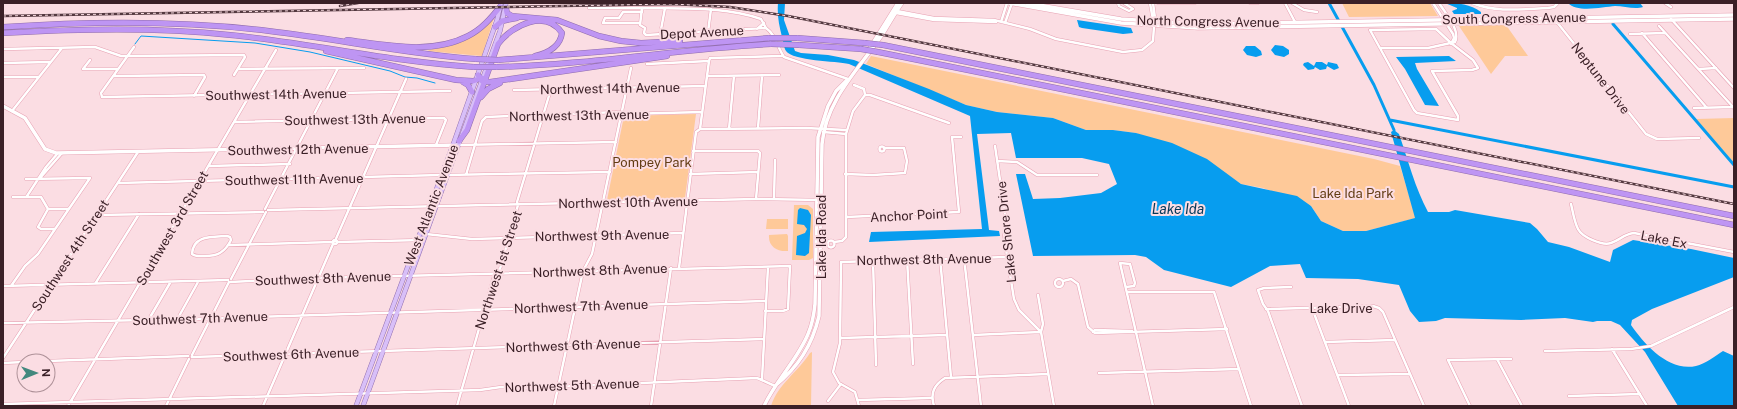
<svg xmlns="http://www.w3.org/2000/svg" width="1737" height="409" viewBox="0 0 1737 409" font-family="'Public Sans',sans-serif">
<rect width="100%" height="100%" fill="#fbdde3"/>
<path fill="#fec999" d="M1342,3H1430L1438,16L1349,17Z
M494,18L482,56L427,51L476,34Z
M1506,25L1528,56H1505L1491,74L1459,26Z
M871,56L1374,159L1400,166L1416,218L1366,231H1343L1321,221L1311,206L1263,188L1241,184L1228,175L1136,133L1113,130H1086L1053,118L997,112L966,105L866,64Z
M696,114L685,198L607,200L624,116Z
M1734,118V163L1696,119Z
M794,205H808L813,209V258L809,260H792Z
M767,219H788V229H766Z
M787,234L788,236V251C777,252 768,246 769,235Z
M812,352L811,406H771C778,384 798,372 810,353Z"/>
<path fill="#079def" d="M778,3H785L784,20L795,51L801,53L828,55L854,60L929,89L966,105L997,112L1053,118L1086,130H1113L1136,133L1172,143L1207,159L1241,184L1297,196L1311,206L1321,221L1343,231H1366L1415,218L1391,132L1394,130L1399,134C1408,160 1415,188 1428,212H1449L1455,210L1530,223L1537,229L1548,242L1569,247L1610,262L1613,250L1633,240L1691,249L1734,258V277L1652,309L1632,320L1631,325C1645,345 1669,372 1696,366C1705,364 1715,356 1723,351L1734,356V406H1678L1645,352L1620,325L1611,321H1597L1593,322L1565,318L1521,320L1445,318L1436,321L1419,322L1410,311L1399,285L1358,279L1306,278L1300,264L1270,266L1231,287L1164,270L1146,257L1135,255L1033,256L1016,174H1025L1033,199L1060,198L1101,193L1117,184L1109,164L1082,158H1016L1011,133L977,134L989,230L999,231L1000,236L869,242L871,232L982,229L970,116L849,64C836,61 793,61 786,51C784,48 783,41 782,37C779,25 777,15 778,3Z
M1445,3C1459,3 1470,4 1481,12V14H1454L1452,11L1457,9V8Z
M1568,3H1640L1643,7C1635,10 1624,6 1615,6C1603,7 1577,13 1568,3Z
M1077,20L1131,28L1133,33L1123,34L1082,28L1079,27Z
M1275,45L1283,46L1289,50V54L1284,57L1275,55L1271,50Z
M1246,46H1255L1261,51L1262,55L1256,57L1247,55L1243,50Z
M1449,56L1456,61L1415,63L1417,69L1439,106L1425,105L1405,69L1396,57Z
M1308,62L1314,66L1316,62H1322L1327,65L1328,62L1337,64L1339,68L1334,70L1327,66L1326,69L1320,70L1315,67L1314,69L1308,70L1303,65L1304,63Z
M800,208L808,210L811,215L809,253L805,256L796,255L797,236L805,233L807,229L804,225L797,224L798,210Z"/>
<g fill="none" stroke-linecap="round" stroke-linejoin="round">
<path stroke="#079def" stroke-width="1" d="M135,44L141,36L255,43L310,52L390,71L405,77L417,78L435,83"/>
<path stroke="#079def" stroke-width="3" d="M1329,3L1374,85L1394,130
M1613,24L1734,165
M1390,120L1734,187"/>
<defs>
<path id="street" d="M1118,3L1119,6L1129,11L1133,9L1124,3
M1153,3L1155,18L1153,22
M1158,3H1195
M1250,3H1258
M1285,3L1295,22
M1292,3L1304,10L1317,12
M1433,3L1453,34L1454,38L1451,44
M1472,3C1497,13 1522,9 1548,8L1554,7L1558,3
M1665,3L1671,7
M589,8H642L640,25L645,28L644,33L646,35L766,28C776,35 777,47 784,57L848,79
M643,8C682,9 723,6 761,19L766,28
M897,11L934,18L994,20L1030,29L1056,39L1123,52L1142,50L1153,41L1154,26L1150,3
M896,13L934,20L996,22
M1671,19L1734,88
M1556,21L1646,134L1657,139L1699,138
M1001,22L1007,3
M640,23H603L605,18H619L623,12H642
M1005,23L1012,3
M1659,26L1734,108
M757,29L764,23
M1436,29L1451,43L1473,60L1478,68L1472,70L1432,71L1458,116V120L1417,113L1414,110L1370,30Z
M708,32L711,9
M1642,33L1707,108
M1630,34L1665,33
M660,35L665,8
M134,47L101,93L102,97L450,91
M1380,48H1428L1455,42C1461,30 1445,13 1439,3
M3,49L95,47L121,56L244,55L245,57L234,75
M90,60L83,69H118
M709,61L710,58L782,56
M3,63L50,62
M647,64L709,61
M238,69L364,68
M1699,69L1716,68
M114,76L204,75L205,77L194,96
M707,76L779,75
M3,77H39
M854,85L864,89L865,95
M514,90L705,86
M865,95H870L949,123
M1694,108L1733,107
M12,111L62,48
M234,122L444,118L446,120L436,145
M758,128L762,76
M700,129L806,128L847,130
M729,129L734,76
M823,132L846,134
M458,145L616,142
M995,146L1006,221L1004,237L1014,299L1019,310L1041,332
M879.5 149a2.5 2.5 0 1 1 5 0a2.5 2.5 0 1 1-5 0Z
M693,151H758L760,153L756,199
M997,161L1017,162L1037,175H1097
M209,166L290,164
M690,174L758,172
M845,174L873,175L905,173L907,161L904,148H884
M446,175L610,172
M466,175L482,121L486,117L619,112L625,114L702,112
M41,177L62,153
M26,179L90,178
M118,183L441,175
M27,196L46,167L58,153
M13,197H41L48,209L38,227L41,229H54
M774,199L775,160
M1571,204C1573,212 1574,221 1578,229C1582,237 1602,246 1611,243C1620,240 1624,234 1634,233L1734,252
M48,209H68
M265,209L338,68
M268,210L756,199L821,200
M97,215L263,212
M846,217L959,212L952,137H961
M426,234L472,239L683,233
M227,236L230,237L231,240C225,252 218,256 205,256C200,256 196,257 192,254C193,235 212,237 227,236Z
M333 242a2 2 0 1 1 4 0a2 2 0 1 1-4 0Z
M827.5 244a3.5 3.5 0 1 1 7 0a3.5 3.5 0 1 1-7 0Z
M335,241L406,79
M337,242L423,240
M834,242L842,241L846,237V134L853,111L865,95
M228,245L333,242
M940,258L951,377
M964,258L981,406
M907,259L913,364
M873,260L876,365
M679,268L696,132L700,129L709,61
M1055 283a4 4 0 1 1 8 0a4 4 0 1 1-8 0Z
M231,279L266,212
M1063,281L1071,279L1078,284L1088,327L1095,333L1227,329
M230,282L319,278L790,266L788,309L783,311H765
M95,284L139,214
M3,286L228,280
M11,286L25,266L38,254L90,178
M1126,287L1134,286L1135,283L1130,264L1120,263L1153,406
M1291,287L1264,288L1258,290L1263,304L1268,311L1302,406
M1127,292H1214L1251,406
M1038,295L1043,324L1041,332L1054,406
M1312,308L1349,406
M1266,309L1373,306L1379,308L1383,312L1424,406
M178,318L198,282
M149,319L170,283
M3,323L194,319L765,301
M1093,332L1095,330L1132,331
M973,335L1041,332
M840,338L947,335
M1325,342L1395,340
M1612,349L1647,406
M1545,351L1631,349L1651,346L1734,307
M192,355L229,282
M192,357L764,339
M3,358L138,152
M1497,359L1522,406
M48,361L188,356
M3,363L24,362
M1099,373L1239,369
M1338,375L1410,374
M762,379L768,267
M1569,396L1640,394
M858,400L931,398
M828,401L841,384
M3,404L480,390L501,387L526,388L757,378L775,386
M68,406L276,50
M166,406L189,359
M263,406L333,244
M457,406L494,276L500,269L518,205L517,202L551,89
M554,406L583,271L592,254L631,68
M651,406L671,268
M859,406L855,392L839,383L833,372L840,343L841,262L1007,257
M934,406C930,393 934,385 945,378L1048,374
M1470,406L1448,360L1511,359"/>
<path id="secondary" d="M1009,3L1121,23L1198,28L1734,19
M1027,3L1121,19L1196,24L1734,15
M868,51L898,3
M3,106L25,118L45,149L56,153L458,145
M775,386C798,367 812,346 819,316L822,144C826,100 858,70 882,35C889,24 895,13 902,3
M764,406C776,380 798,359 808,334C812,325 814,314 815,304L818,137L828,106L836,91L847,80"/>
<path id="primary" d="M356,406L454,142L497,20L501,3
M363,406L500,31L506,3"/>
<path id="highway" d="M506,8L507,13L512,16L557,20L599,36L621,41L641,43L680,41
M3,27C92,21 181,20 269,31C338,39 406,54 476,59
M495,27L502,21L517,18
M3,33C79,29 155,27 230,35C312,43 392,62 474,67
M797,38L865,43
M347,40C386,45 432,55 468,36C482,29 491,18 500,7
M799,45L861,49
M883,45L1734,216
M326,51L456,80L473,81L482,78
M878,52L1734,225
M498,60L769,38
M496,67C588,65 679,49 771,44
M478,75L482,81L490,82L667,56
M463,82L468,85L472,92
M481,97L488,89L500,83
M459,141L467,130L498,44C512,25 546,9 562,33C560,47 548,53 535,56"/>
</defs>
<use href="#street" stroke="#e7a1b2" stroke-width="3.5"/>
<use href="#secondary" stroke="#e7a1b2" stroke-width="4.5"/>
<use href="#primary" stroke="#906cac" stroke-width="5"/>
<use href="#highway" stroke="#906cac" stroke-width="6"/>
<use href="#street" stroke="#fff" stroke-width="2.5"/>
<use href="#secondary" stroke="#fff" stroke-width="3.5"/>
<use href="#primary" stroke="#d8bff8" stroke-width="4"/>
<use href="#highway" stroke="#be95f3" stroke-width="5"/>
<defs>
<path id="rail" d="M340,6L358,3
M3,16L672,4L730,7L788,16L1734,204"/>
</defs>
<use href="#rail" stroke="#53383f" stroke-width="2.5"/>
<use href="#rail" stroke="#fbdde3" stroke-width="1" stroke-dasharray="3" stroke-linecap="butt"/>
<defs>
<path id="highway-bridge" d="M769,38H797
M865,43L883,45
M771,44L799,45
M861,49L878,52
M476,59L498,60
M474,67H496"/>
</defs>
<use href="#highway-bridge" stroke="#906cac" stroke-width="6" stroke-linecap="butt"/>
<use href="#highway-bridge" stroke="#be95f3" stroke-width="5"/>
</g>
<g text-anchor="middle" stroke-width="4" stroke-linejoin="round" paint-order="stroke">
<g font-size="13" fill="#3b2027" stroke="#fbdde3">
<text transform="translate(1514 18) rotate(-1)" y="5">South Congress Avenue</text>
<text transform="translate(1208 21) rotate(1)" y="5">North Congress Avenue</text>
<text transform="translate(702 32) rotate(-3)" y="5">Depot Avenue</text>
<text transform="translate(1601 78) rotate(52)" y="5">Neptune Drive</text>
<text transform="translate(610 88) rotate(-1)" y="5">Northwest 14th Avenue</text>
<text transform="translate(276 94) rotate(-1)" y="5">Southwest 14th Avenue</text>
<text transform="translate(579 115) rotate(-1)" y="5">Northwest 13th Avenue</text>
<text transform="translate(355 119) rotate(-1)" y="5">Southwest 13th Avenue</text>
<text transform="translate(298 149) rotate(-1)" y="5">Southwest 12th Avenue</text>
<text transform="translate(294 179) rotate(-1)" y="5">Southwest 11th Avenue</text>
<text transform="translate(628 202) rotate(-1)" y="5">Northwest 10th Avenue</text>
<text transform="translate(431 205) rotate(-69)" y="5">West Atlantic Avenue</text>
<text transform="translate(909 215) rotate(-3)" y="5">Anchor Point</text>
<text transform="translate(172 228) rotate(-60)" y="5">Southwest 3rd Street</text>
<text transform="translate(1006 232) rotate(-96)" y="5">Lake Shore Drive</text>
<text transform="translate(602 235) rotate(-1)" y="5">Northwest 9th Avenue</text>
<text transform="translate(821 237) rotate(-90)" y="5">Lake Ida Road</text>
<text transform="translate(1664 239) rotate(11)" y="5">Lake Ex</text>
<text transform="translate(70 255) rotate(-57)" y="5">Southwest 4th Street</text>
<text transform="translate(924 259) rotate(-1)" y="5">Northwest 8th Avenue</text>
<text transform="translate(498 270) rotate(-72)" y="5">Northwest 1st Street</text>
<text transform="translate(600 270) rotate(-2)" y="5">Northwest 8th Avenue</text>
<text transform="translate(323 278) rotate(-2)" y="5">Southwest 8th Avenue</text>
<text transform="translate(581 306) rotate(-2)" y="5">Northwest 7th Avenue</text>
<text x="1341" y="313">Lake Drive</text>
<text transform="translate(200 318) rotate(-2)" y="5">Southwest 7th Avenue</text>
<text transform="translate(573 345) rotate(-2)" y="5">Northwest 6th Avenue</text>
<text transform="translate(291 354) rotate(-2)" y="5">Southwest 6th Avenue</text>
<text transform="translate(572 385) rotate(-2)" y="5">Northwest 5th Avenue</text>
</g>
<g font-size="13" fill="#633d14" stroke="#fbdde3">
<text x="652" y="167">Pompey Park</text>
<text x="1353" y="198">Lake Ida Park</text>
</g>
<g font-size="14" font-style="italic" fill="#033758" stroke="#fbdde3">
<text x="1178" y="214">Lake Ida</text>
</g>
</g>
<rect width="1737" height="409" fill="none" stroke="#3b2027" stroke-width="8"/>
<g transform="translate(36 373) rotate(89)"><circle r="19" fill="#fbdde3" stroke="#ae9198"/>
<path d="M0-3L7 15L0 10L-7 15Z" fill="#43887e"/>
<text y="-6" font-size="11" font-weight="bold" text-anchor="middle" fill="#3b2027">N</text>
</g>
</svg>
